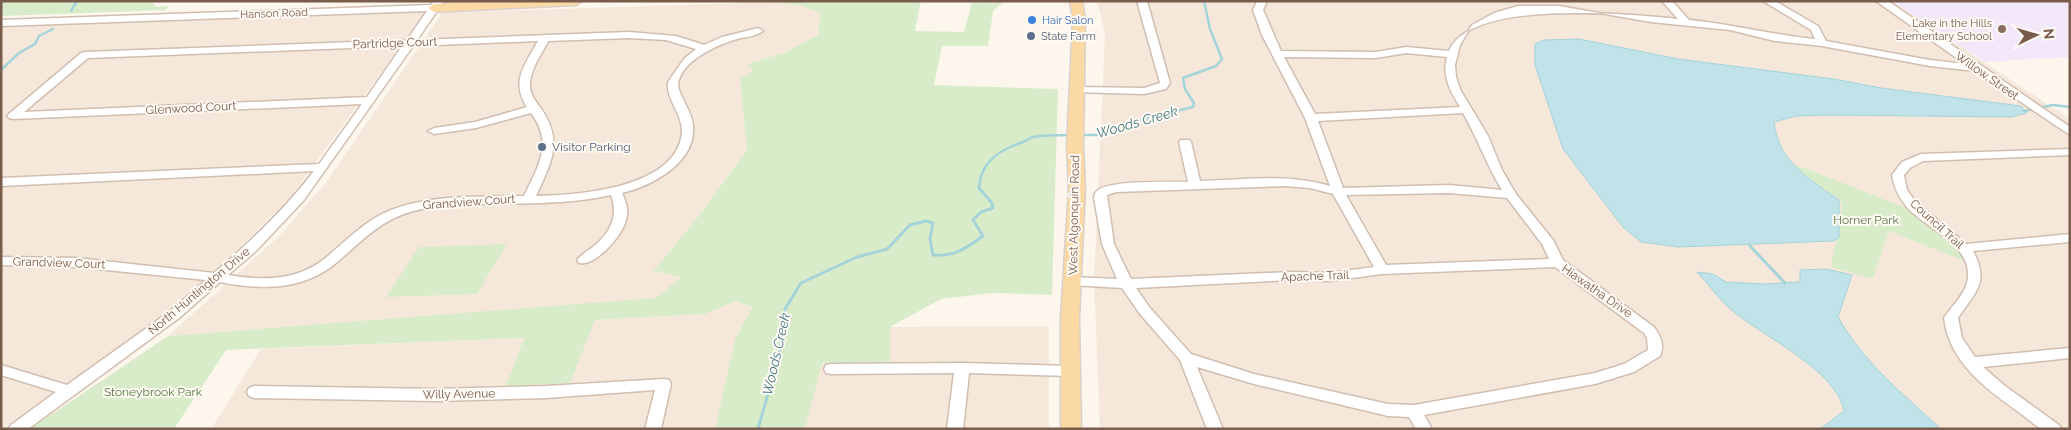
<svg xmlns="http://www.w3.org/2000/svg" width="2071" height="430" viewBox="0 0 2071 430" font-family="Raleway,sans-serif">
<rect width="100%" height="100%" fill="#fdf6ec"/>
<path fill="#f5e8da" d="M1097,1H1892L2070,119V429H1100L1094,282L1105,34Z
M774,2L801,6L821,13L818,35L784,53L748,64L753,71L740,79L747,150L694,222L654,270L683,277L655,299L168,336L278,237L325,184L442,13Z
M417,10L424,14L292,195L232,255L151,325L63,388L1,429V23Z
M736,301L752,307L735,340L715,429H211L261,349L524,338L506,386L569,383L595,320L705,314Z
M1049,326V429H805L821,363L890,362V327Z"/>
<path fill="#f3e8fa" d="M1892,1H2070V57L1985,62Z"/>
<path fill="#d8ecc9" d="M1,1H152L156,7L169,6L165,10L1,16Z
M783,1H921L915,31L964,32L972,3L1003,2L993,11L988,46H942L934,85L1058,89L1052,295L992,293L941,299L890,327V362L822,363L805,429H715L735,340L752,307L736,301L705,314L595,320L570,383L506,386L524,338L226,350L174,429H30L168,336L655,298L682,277L653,271L694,222L747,150L740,79L753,71L747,64L784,53L818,35L821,13L801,6L774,2Z
M1794,164L1909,209L1964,255L1967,262L1889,231L1873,279L1831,267L1842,205L1839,199L1800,171Z
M507,244L477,294L386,297L419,247Z"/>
<path fill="#bfe3e8" stroke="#a5d3da" d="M1579,39L1678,59L1834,79L1881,88L2021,106L2027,113L2011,117L1828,115L1796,116L1774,122C1778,162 1810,179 1839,200V238L1833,241L1679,247L1641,242L1623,227L1563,149L1535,65V44L1544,40Z
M1826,269L1852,275L1838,317C1864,363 1903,394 1941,429H1820L1844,411C1836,368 1760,336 1728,307C1717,296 1707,283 1697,272L1713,274L1726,282L1765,284L1800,282V270Z"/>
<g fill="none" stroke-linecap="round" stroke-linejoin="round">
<path stroke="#a5d3da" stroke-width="2.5" d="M71,11L77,1
M1,70L19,53L35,44L39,36L53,29
M2024,111L2053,105L2070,107
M1080,135H1102L1124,124L1193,107L1194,103L1185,89L1183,78L1216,66L1222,59L1210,29L1204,1
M979,189C980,162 999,150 1023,142C1027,141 1029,138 1033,137C1045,134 1060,136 1072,135"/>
<path stroke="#a5d3da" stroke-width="3" d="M1750,246L1785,283
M758,429L779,355L785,309L801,283L857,257L887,249L910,225L926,221L933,223L930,239L933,255C955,257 966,248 983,236L973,220L981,212L993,208L992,203L979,188"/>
<defs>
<path id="minor" d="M434,1H444L417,40L629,32L676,36L704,45L722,37L758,28L763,31C757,36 745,37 737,39C717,45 679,61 678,86C681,100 692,111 693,126C696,163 652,186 622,193C626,202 629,210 626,220C623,235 595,267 579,263L577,260C581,255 587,251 593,247C610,233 619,217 611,195C567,205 522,203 478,204C455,205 432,205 410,212C379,221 360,243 336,263C302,291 260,290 220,282L179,318L28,429H8L11,425L56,392L1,375V365L67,385L169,312L206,280L76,267L1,265V257L76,258L214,273C250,242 285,209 314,171L1,186V178L319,164L362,104L13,119L9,118L7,116L9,114L81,53L85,52L407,40L427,11L1,26V20L431,5ZM629,38L666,40L696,49L684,59L668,82C666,100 683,114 682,133C676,189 577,195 536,196C552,161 564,141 540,107C535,100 529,94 530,83C531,68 542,54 548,41ZM538,41C525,65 510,81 527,107L475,122L434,128L428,131L434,134L476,128L531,113C554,144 538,166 524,196C480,197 433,194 391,210C366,220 349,238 329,255C300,281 265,281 228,275L256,251L304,200L413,46ZM402,46L367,97L24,112L88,58Z
M1137,1H1147L1170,83L1166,89L1144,94L1073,92L1072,90L1073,88L1077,87L1144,88L1160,83Z
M1257,1H1267L1263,10L1281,51L1376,52L1406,47L1449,51C1470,0 1619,13 1678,19L1662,1H1672L1689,20C1732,24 1773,35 1815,39L1811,30L1763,1H1775L1818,26L1826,41L1930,60L1965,64L1876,1H1888L2070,127V135L1975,71L1930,66L1822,46L1775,41L1730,30L1651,22L1559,6H1518L1494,13L1472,25L1460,45L1455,65L1456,77L1461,91L1488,136L1502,170L1516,194L1553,240L1563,260L1654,327C1660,335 1665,345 1660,356L1634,372L1595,384L1424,415L1432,429H1416L1409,417L1388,416L1254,384L1197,367L1223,429H1207L1180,360L1140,314L1122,288L1072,285L1065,281L1072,277L1117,279L1102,244L1094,198C1094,196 1095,192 1097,191C1108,180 1171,182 1188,182L1179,142L1181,140H1189L1191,142L1200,181C1243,180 1288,173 1330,186L1305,118L1262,35L1253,10ZM1406,53L1447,57C1442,76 1450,91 1460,107L1315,114L1284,57L1376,58ZM1463,113C1478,139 1487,166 1502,190L1449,185L1343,188L1318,121ZM1285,186L1310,188L1333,194L1374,267L1329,273L1291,272L1131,279L1114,244L1107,195L1116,192ZM1449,193L1507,198L1542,244L1549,259L1386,265L1346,195ZM1555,267L1644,333L1647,338L1648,350L1624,364L1595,373L1414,405L1388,404L1254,374L1191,354L1150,308L1136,288L1291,280L1329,281L1382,274Z
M2070,149V155L1923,161L1910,168L1904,175L1907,190L1915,201L1966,244L2070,234V242L1973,251C1990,283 1975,292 1958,318L1962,338L1975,357L2070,348V358L1983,367L2005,386L2059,425L2062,429C2056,429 2048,430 2042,429C2035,426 2027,418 2020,413C1986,389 1949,362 1944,318C1951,307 1964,295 1967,283C1976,245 1925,229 1906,206C1898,196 1894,187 1892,175L1902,162L1921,154Z
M962,363L1071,366L1076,367L1078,371L1076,375L1071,376L969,373L963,429H947L954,373L831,374L826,373L824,369L826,365L831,364Z
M664,379L669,380L671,384L661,429H645L655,390L546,398L437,401L254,398L249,396L247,392L249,388L254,386L437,389L546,386Z"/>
<path id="major" d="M495,1H582L576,5L434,12L428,8L434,4Z
M1070,1H1082L1085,19L1083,147L1085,187L1079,318L1081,429H1061V318L1069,187L1067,147L1073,19Z"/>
</defs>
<use href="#minor" stroke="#d1beb0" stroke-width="3"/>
<use href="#major" stroke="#dad1cd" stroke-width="3"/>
<use href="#minor" fill="#fff" fill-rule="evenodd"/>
<use href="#major" fill="#fbd9a5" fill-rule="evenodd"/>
</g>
<circle fill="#3f7fe0" stroke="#fffaf3" stroke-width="2" cx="1032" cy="20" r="5"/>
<circle fill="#8d6e63" stroke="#fffaf3" stroke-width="2" cx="2002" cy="29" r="5"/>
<g fill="#5c6f8a" stroke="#fffaf3" stroke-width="2">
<circle cx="1031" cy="36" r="5"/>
<circle cx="542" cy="147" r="5"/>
</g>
<g text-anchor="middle" stroke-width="4" stroke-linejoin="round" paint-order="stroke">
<g font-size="11" fill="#7a5c4d" stroke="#fffaf3">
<text transform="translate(274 13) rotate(-2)" y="4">Hanson Road</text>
</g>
<g font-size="11" fill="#366cbe" stroke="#fffaf3" text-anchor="start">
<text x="1042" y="24">Hair Salon</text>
</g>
<g font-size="11" fill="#785e54" stroke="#fffaf3" text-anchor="end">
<text x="1992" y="27">Lake in the Hills<tspan x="1992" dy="13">Elementary School</tspan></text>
</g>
<g font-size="11" fill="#4e5e75" stroke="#fffaf3" text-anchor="start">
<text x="1041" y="40">State Farm</text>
</g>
<g font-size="12" fill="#7a5c4d" stroke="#fffaf3">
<text transform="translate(395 43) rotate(-2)" y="4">Partridge Court</text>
<text transform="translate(1987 76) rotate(35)" y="4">Willow Street</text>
<text transform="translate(191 108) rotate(-3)" y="4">Glenwood Court</text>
<text transform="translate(469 202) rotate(-4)" y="4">Grandview Court</text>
<text transform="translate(1074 215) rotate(-89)" y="4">West Algonquin Road</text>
<text transform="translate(1937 224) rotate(42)" y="4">Council Trail</text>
<text transform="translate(59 263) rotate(2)" y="4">Grandview Court</text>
<text transform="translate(1315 276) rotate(-2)" y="4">Apache Trail</text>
<text transform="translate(199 291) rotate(-40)" y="4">North Huntington Drive</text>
<text transform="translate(1597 291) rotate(35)" y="4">Hiawatha Drive</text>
<text transform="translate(459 394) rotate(-1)" y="4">Willy Avenue</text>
</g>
<g font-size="12" fill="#4e5e75" stroke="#fffaf3" text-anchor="start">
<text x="552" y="151">Visitor Parking</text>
</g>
<g font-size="12" fill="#537a41" stroke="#fffaf3">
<text x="1866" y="224">Horner Park</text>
<text x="153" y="396">Stoneybrook Park</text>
</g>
<g font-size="14" font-style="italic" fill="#437c86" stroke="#fffaf3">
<text transform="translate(1137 122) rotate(-16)" y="5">Woods Creek</text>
<text transform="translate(776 354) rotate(-77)" y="5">Woods Creek</text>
</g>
</g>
<rect width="2071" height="430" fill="none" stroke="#7a5c4d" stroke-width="5"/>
<g transform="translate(2036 35) rotate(85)" stroke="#fffaf3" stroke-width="4" paint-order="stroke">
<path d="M0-4L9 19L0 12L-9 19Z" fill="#7a5c4d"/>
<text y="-8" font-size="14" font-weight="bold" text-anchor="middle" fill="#7a5c4d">N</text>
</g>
</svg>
